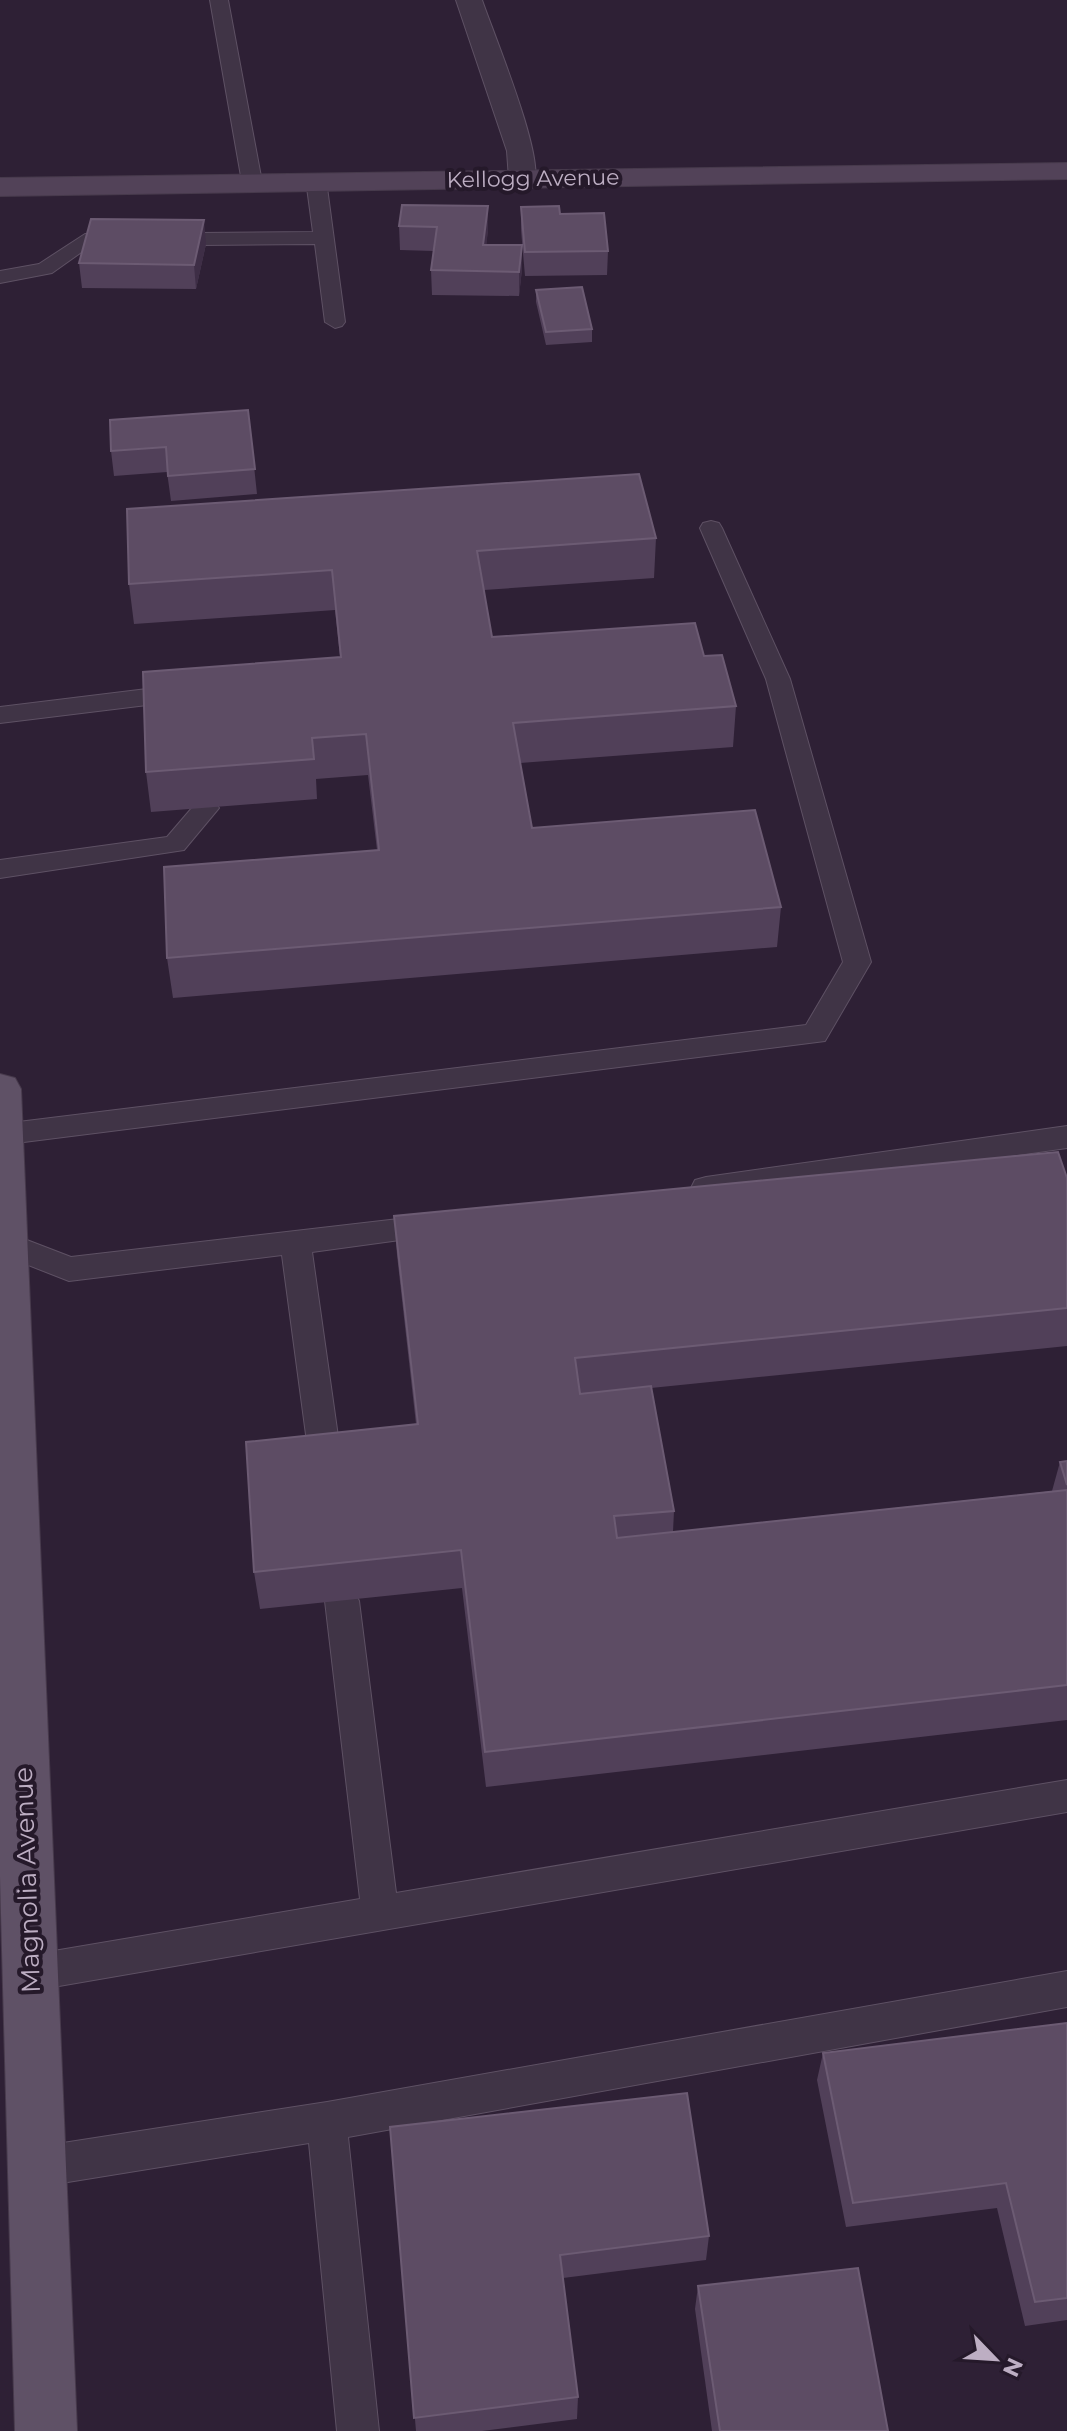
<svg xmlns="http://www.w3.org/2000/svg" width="1067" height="2431" viewBox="0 0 1067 2431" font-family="Montserrat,sans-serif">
<rect width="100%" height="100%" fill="#2e2035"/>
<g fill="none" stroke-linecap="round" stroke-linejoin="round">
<defs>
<path id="lane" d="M210,0H228L262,182L252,188L242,182Z
M316,174L326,180L345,322L342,326L335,328L325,322L315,244L90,246L52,273L0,283V271L39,264L85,234L313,232L306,180Z
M711,521L719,523L722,528L790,679L871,962L825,1041L0,1145L2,1124L806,1025L843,962L766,679L700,528L703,523Z
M147,689L193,700L196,705L193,710L184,713L147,705L0,723V707Z
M206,800L215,802L219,808L184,850L0,878V860L167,837L197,802Z
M1067,1126V1148L706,1199L695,1196L691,1188L695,1180L706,1177Z
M433,1215L444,1218L448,1226L444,1234L312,1252L343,1472L339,1481L327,1485L315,1481L311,1472L282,1255L69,1281L0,1254V1234L6,1232L71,1257Z
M342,1586L354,1591L359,1601L396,1893L1067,1780V1812L30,1991L17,1986L11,1973L17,1960L30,1955L360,1899L325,1601L330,1591Z
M1067,1971V2007L348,2137L379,2431H337L309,2143L37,2187L23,2181L17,2167L23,2153L37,2147L327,2102Z"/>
<path id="street" d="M456,0H482C492,30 548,164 533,185L523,188L513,185L509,179L507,151Z"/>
<path id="secondary" d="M1067,163V179L0,196V178Z"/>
<path id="primary" d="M0,1074L15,1078L21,1089L77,2431H15L0,1876Z"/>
</defs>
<use href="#lane" stroke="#5e5164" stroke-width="2"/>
<use href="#street" stroke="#5e5164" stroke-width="2"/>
<use href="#secondary" stroke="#473a4c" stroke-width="2"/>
<use href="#primary" stroke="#473a4c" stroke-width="2"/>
<use href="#lane" fill="#403446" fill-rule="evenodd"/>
<use href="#street" fill="#403446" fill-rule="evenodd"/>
<use href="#secondary" fill="#524258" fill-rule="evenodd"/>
<use href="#primary" fill="#5f5166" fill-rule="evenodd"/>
</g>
<path fill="#514059" d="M488,206V230L486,245L522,269L519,296L432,295L431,270L434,251L400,250L399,226Z
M521,207L560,214L608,251L607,275L525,276L521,230Z
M206,244L196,289L82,288L79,263Z
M536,290L592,329V342L546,345L536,302Z
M248,410L257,494L171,501L167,472L114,476L111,451Z
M127,509L656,538L654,578L484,590L492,637L704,656L736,706L733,747L520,763L532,828L781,907L777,947L173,998L167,958L377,850L368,775L316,779L317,799L151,812L146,772L340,657L335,610L134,624L129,584Z
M1067,1178V1346L651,1388L674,1511L673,1532L1052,1491L1060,1462L1067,1461V1720L486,1787L462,1588L260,1609L254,1572L416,1424L397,1255L394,1216Z
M1067,2023V2320L1025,2326L997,2208L846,2227L817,2080L823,2053Z
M390,2127L709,2236L706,2260L563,2278L578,2397L577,2419L482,2431H416Z
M698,2286L888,2431H712L695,2309Z"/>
<path fill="#3e2e46" d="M488,206V230L484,269L483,245Z
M204,220L206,244L196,289L194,265Z
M522,245V269L519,296V272Z"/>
<path fill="#5d4c64" stroke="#6c5b73" stroke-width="2" d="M402,205L488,206L483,245H522L519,272L431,270L437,227L399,226Z
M559,206L560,214L604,213L608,251L525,252L521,207Z
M91,219L204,220L194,265L79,263Z
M582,287L592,329L546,332L536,290Z
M248,410L255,469L168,476L166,447L111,451L110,420Z
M639,474L656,538L477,551L492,637L695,623L704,656L722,655L736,706L513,723L532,828L755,810L781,907L167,958L164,867L379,850L366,734L312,738L314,759L146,772L143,672L341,657L332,570L129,584L127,509Z
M1058,1152L1067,1178V1308L575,1358L580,1394L651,1386L674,1511L614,1516L617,1538L1067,1490V1685L485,1752L461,1550L254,1572L246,1442L418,1424L394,1216Z
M1067,1461V1485L1060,1462Z
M1067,2023V2298L1035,2302L1006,2183L853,2203L823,2053Z
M687,2093L709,2236L560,2255L578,2397L414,2418L390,2127Z
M858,2268L888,2431H720L698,2286Z"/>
<g text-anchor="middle" stroke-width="8" stroke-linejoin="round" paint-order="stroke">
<g font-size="22" fill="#bdaec3" stroke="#25192a">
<text transform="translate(533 178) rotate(-1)" y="8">Kellogg Avenue</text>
</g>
<g font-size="26" fill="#bdaec3" stroke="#25192a">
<text transform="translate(27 1880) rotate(-92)" y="9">Magnolia Avenue</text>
</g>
</g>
<g transform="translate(995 2359) rotate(115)" stroke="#25192a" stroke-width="6" paint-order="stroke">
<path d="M0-6L14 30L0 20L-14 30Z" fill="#bdaec3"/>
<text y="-12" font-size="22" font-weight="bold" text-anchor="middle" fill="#bdaec3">N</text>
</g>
</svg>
